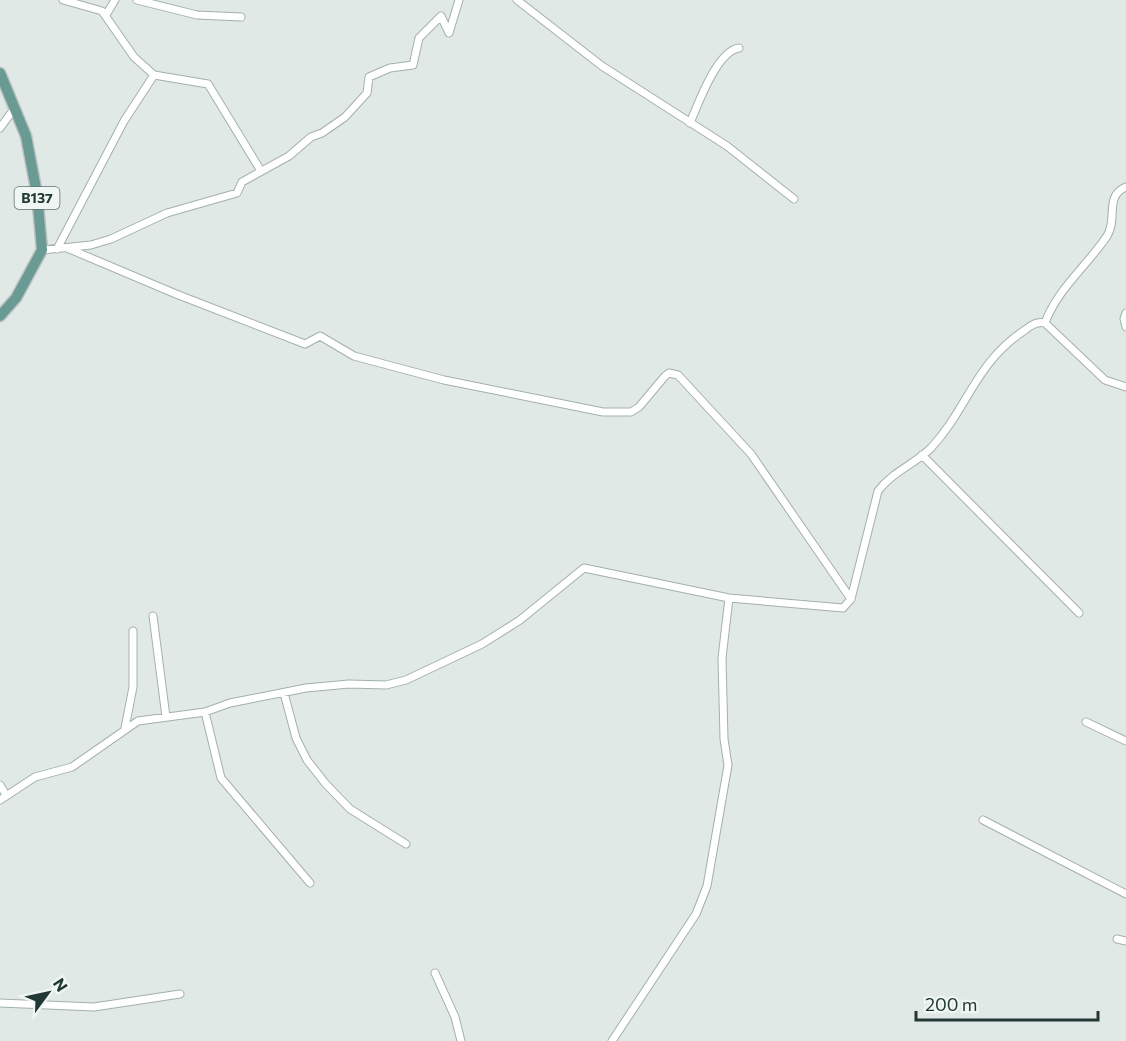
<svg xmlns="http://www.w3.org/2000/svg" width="1126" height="1041" viewBox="0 0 1126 1041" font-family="Commissioner,sans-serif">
<rect width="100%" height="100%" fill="#e0e9e6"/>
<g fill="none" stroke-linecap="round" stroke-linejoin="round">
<defs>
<path id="street" d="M63,0L102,11L134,57L154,75L208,84L261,171
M137,0L197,15L241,17
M517,0L602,66L727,146L794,199
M106,15L115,0
M690,123C698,104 717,51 739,48
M0,128L14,109
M67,248L176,294L305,344L320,336L354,356L395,367L444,380L603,412H631L639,407L665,376L669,373L678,375L751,454L851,599
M57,249L124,121L154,75
M42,250L91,245L111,239L167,213L237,193L242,182L289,156L311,137L322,133L345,117L367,93L369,77L390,68L413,65L419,38L441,16L449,33L459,0
M1126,313L1124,319L1126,327
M1045,323C1058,288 1087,266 1107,236C1118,219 1104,196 1126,187
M922,455L1079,613
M153,616L166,717
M284,693L296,738L307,760L325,783L350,809L406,844
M205,712L221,778L310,883
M1086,722L1126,741
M125,728L133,687V631
M0,785L6,795
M0,800L35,777L72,767L138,721L205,712L230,703L306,688L349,684L386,685L406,680L482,644L520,620L584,568L729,598L843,608L851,599L878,491C892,472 915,464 931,448C968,408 975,363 1025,330C1031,325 1037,321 1045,323L1105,380L1126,387
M983,820L1126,894
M1117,939L1126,941
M435,973L455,1017L461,1041
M0,1003L94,1007L180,994
M612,1041L696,914L707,886L728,765L724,739L722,658L729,598"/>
<path id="primary" d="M0,73L26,136L37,194L42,250L16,298L0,316"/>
</defs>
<use href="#street" stroke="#a3b0ad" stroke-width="9"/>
<use href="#primary" stroke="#bdc3c2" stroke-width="13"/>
<use href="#street" stroke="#fff" stroke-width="7"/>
<use href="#primary" stroke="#699a94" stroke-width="10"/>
</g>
<g text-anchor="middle" stroke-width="6" stroke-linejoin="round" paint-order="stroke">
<rect fill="#f0f6f4" stroke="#60716e" stroke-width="1.5" x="14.5" y="187" width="45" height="22" rx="4.5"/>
<g font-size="14" font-weight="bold" fill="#223834">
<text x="37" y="203">B137</text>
</g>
</g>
<g transform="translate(48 993) rotate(57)" stroke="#f0f6f4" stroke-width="4.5" paint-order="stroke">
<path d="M0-4.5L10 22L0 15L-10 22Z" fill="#223834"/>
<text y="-9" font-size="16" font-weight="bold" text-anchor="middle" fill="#223834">N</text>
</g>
<path d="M916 1011v9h182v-9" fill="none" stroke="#223834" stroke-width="3"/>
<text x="925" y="1011" font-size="18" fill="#223834" stroke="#f0f6f4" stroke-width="4.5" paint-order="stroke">200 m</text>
</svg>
